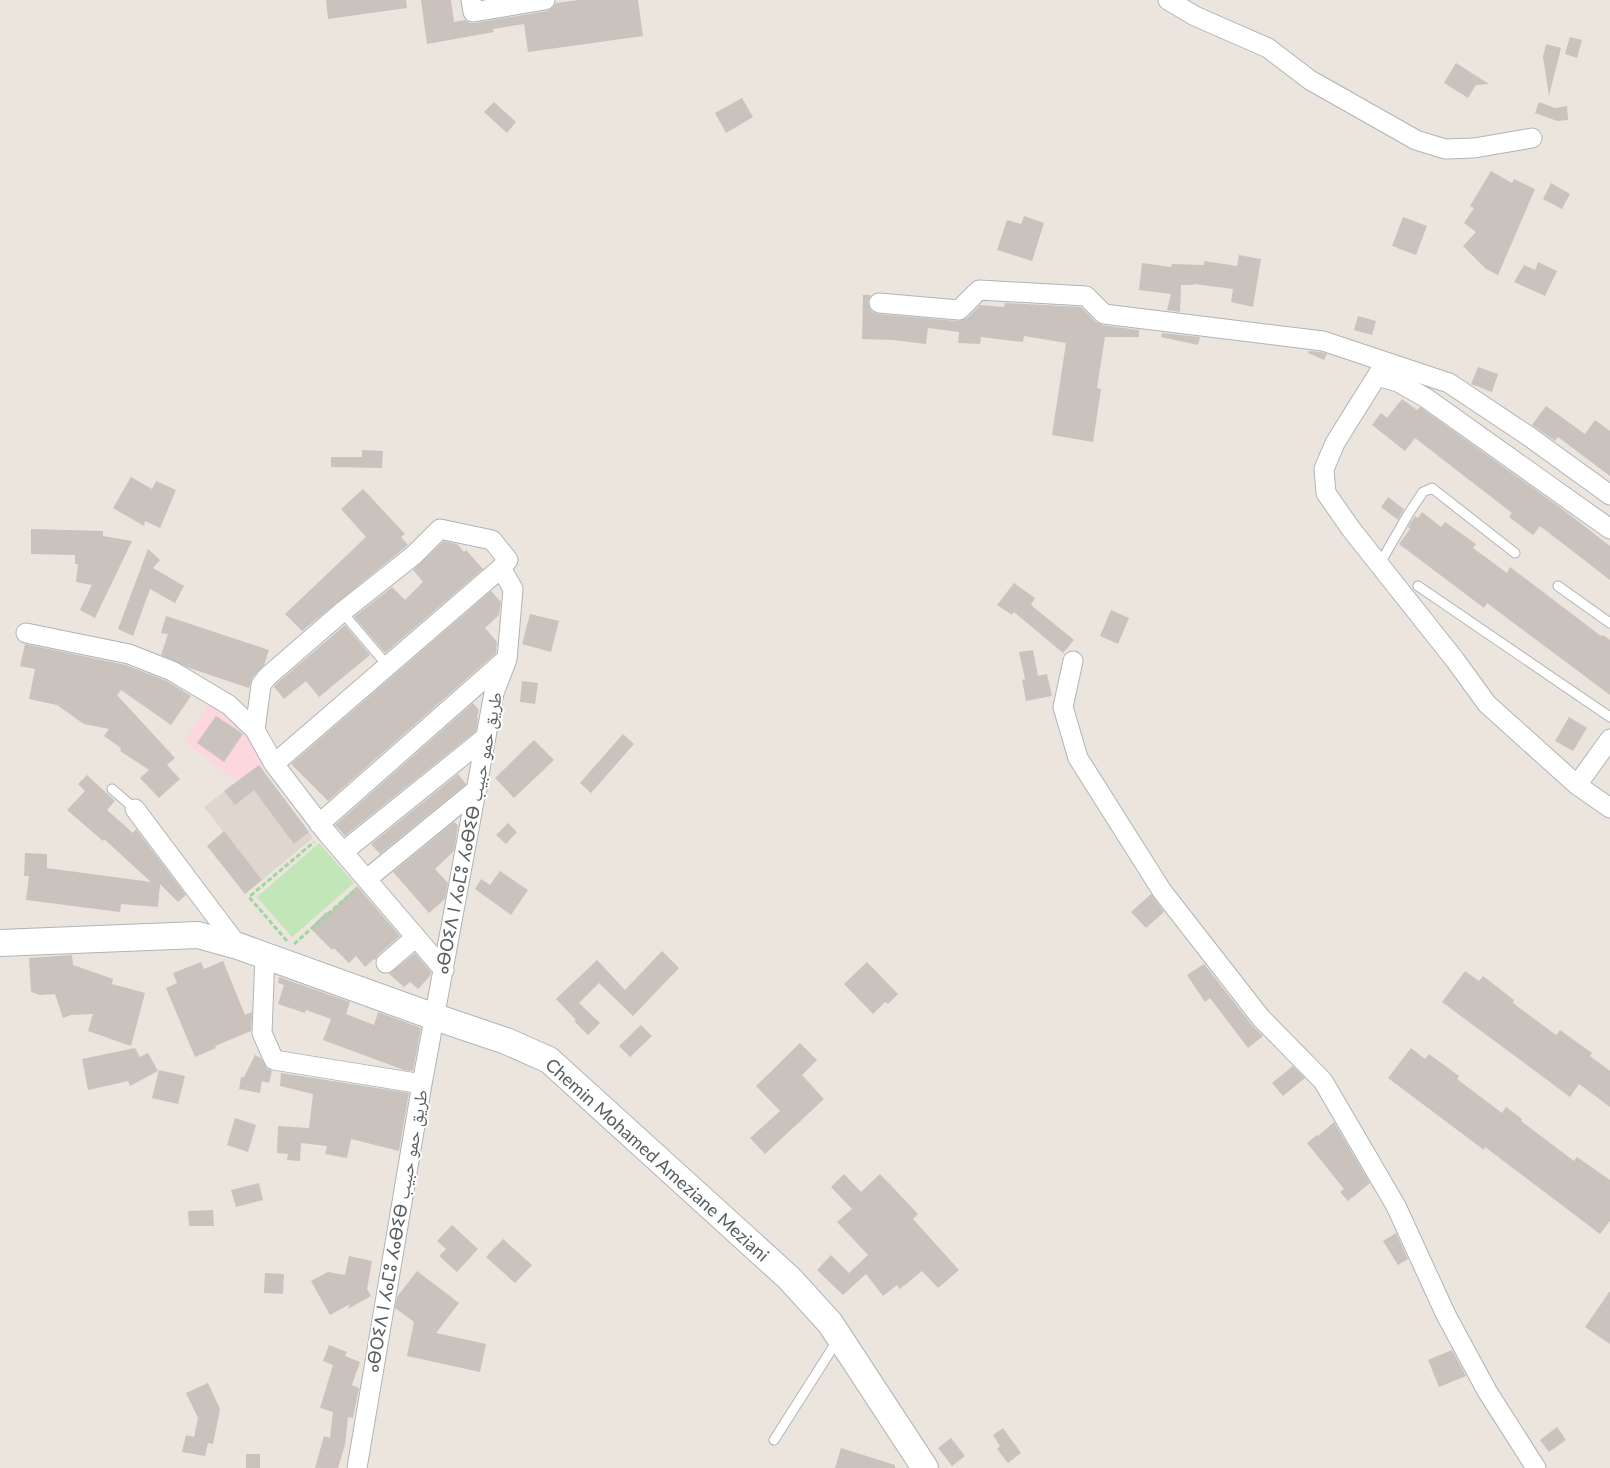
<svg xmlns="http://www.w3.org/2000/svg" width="1610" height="1468" viewBox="0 0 1610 1468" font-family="Lato,'Noto Naskh Arabic','Noto Sans Tifinagh',sans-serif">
<rect width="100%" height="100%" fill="#ece5de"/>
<path fill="#ded6cf" d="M259,765L313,838L262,880L204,807Z"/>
<path fill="#fcd7dd" d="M210,702L252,733L270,766L263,771L237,782L184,741Z"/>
<path fill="#c3e6b8" d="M319,843L354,883L292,937L257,897Z"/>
<path fill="#c9c2bd" d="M326,0H406L407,8L328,19Z
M421,0H451L454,22L465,20L470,23H474L547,11L552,8L556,3L579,0H638L643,36L528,52L524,24L493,29L494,32L427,44Z
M1570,37L1582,40L1577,58L1565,54Z
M1546,44L1561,48L1549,96L1543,57Z
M1456,63L1489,84L1476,85L1468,98L1444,83Z
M742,98L753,117L726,133L715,113Z
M494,102L516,122L507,133L484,112Z
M1539,102L1555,108L1567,106L1568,120L1557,121L1535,113Z
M1491,171L1512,183L1514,179L1535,189L1498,275L1486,269L1463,246L1476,232L1464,223L1474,208L1470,206Z
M1551,183L1570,194L1562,209L1543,199Z
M1024,216L1044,223L1032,261L997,250L1007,220L1021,224Z
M1403,217L1427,226L1416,255L1392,246Z
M1239,255L1261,259L1253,307L1231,302L1233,289L1194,284V285H1181L1180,312L1167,310L1171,294L1139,290L1142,263L1171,267L1172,264L1204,265V261L1237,266Z
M1538,262L1557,271L1545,296L1514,282L1524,265L1535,270Z
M863,295H871L868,302L869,307L872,312L878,314L958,321L967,318L980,305L1004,307L1005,303L1081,307L1096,322L1102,325L1139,330V337H1105L1097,388L1101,389L1093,442L1052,435L1066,343L1024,336L1023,342L981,337L980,344L958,343L959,332L928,328L926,344L893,340L862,339Z
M1358,316L1376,321L1372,335L1354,330Z
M1162,333L1200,337L1198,345L1161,337Z
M1309,351L1321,352L1327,354L1324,360L1308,353Z
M1478,367L1498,374L1492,392L1471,384Z
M1402,399L1417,410L1420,407L1565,511L1610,546V580L1540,526L1533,535L1509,517L1512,513L1415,438L1405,451L1372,425L1381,413L1387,418Z
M1546,406L1585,434L1595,420L1610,431V476L1558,437L1555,441L1532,425Z
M362,450L383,451L382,468L331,467V457H362Z
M131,477L152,489L156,481L176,490L160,528L145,521L144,526L113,508Z
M363,489L405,534L401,537L408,545L302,631L285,614L366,537L341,509Z
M1388,497L1404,509L1398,520L1381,507Z
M1422,512L1441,527L1445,522L1476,544L1473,548L1507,573L1510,567L1601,636L1603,635L1610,640V695L1487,603L1484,608L1399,544L1410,529L1408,527L1415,516L1418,518Z
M31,529L103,531V536L132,541L95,618L80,610L92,585L76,582L78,564H75V555L31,554Z
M444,541L457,544L464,552L466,550L483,569L385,653L354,617L392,587L405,600L423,582L413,570Z
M148,549L160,560L153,568L184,586L175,603L150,589L133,636L118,629Z
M1014,583L1035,598L1031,605L1074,640L1063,653L1014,612L1012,615L997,605Z
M491,591L501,602L499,615L485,628L497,642L496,653L328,801L291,764Z
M1111,610L1129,618L1118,644L1100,636Z
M530,614L559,621L551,652L522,644Z
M166,616L269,650L264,665L252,678L249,688L189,668L161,655L168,634L161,633Z
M345,625L370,655L319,697L306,681L284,699L274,687L275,685Z
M25,644L126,665L167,681L191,696L171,725L121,690L117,695L175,758L167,765L180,779L159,798L140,778L149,770L120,751L121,748L104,736L109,729L84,724L57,705L29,699L35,669L20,666Z
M1033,650L1038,676L1047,674L1052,696L1026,701L1022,680L1025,679L1019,652Z
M522,681L538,683L535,704L520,702Z
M473,703L479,710L477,717L478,719L476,731L345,836L335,825Z
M216,716L243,734L224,762L197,743Z
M1569,717L1587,728L1573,751L1555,741Z
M623,734L634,744L591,793L580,783Z
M534,740L554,760L514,798L495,778Z
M259,765L309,832L294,844L254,790L235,805L224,791Z
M458,774L466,784L380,854L371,844Z
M87,775L115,801L107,810L133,833L136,829L186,895L178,902L160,884L158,907L121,904L120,912L26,900L29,876H24L25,853L47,854V868L151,882L104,839L103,841L67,810L85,791L78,784Z
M454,822L458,825L454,851L435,869L448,883L445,899L429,913L393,872Z
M508,823L517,832L506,844L496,835Z
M224,831L262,880L245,894L207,846Z
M500,871L528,890L511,915L475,889L481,879L490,885Z
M357,886L400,936L379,954L375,960L374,959L365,967L356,956L349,963L334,948L332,950L310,928L326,912L328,914Z
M1151,894L1164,912L1146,928L1131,912Z
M662,951L679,968L633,1016L599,983L579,1003L600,1023L588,1035L574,1021L576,1020L556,999L597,960L625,990Z
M415,953L431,972L430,976L418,989L410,982L404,987L389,974Z
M72,955L73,965L113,979L112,984L145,993L131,1046L88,1031L93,1014L71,1015L63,1018L55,994L40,995L31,992L29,958Z
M223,961L245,1015L252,1012L251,1031L215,1046L216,1048L195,1057L166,988L177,983L173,973L201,962L204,969Z
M867,962L898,994L888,1004L885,1002L873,1014L844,984Z
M1204,964L1252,1025L1263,1036L1248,1048L1210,998L1205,1002L1187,975Z
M1465,971L1479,981L1483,976L1514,1000L1513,1003L1556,1035L1560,1030L1592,1053L1590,1056L1610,1071V1107L1579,1084L1570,1097L1442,1002Z
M279,977L350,1002L346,1014L374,1025L378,1012L421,1028L413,1071L404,1070L323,1040L331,1019L306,1010L305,1013L278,1004L284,985L278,983Z
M641,1025L652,1036L630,1057L619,1046Z
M800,1043L817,1060L802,1075L824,1099L765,1154L750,1138L780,1111L756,1086Z
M135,1048L140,1057L148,1053L158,1071L130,1086L128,1081L88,1090L82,1059Z
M1411,1048L1425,1059L1429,1054L1459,1076L1457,1079L1502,1113L1506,1107L1522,1119L1521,1121L1574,1161L1577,1157L1610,1180V1221L1600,1234L1485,1147L1484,1150L1388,1078Z
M255,1055L261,1058L267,1069L272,1071L269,1083L262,1081L260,1093L239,1089L241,1077H244Z
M1293,1066L1305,1078L1283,1096L1272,1083Z
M159,1070L185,1076L178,1104L152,1098Z
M281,1073L409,1093L399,1151L351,1139L347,1158L325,1154L327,1146L301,1143L300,1161L287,1160L288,1154L277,1153L278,1126L309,1128L313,1094L280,1086Z
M235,1118L256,1125L248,1152L227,1145Z
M1334,1122L1370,1183L1348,1201L1340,1192L1344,1189L1307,1143L1317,1135L1318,1136Z
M844,1174L861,1192L880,1174L918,1214L913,1219L959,1270L938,1288L922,1271L900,1289L897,1285L883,1296L866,1274L843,1295L817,1270L831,1255L849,1273L868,1255L837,1222L852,1209L831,1187Z
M259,1183L263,1200L236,1207L231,1190Z
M213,1210L214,1226H189L188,1211Z
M452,1225L478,1249L457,1272L439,1256L446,1249L437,1241Z
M1396,1233L1408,1259L1398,1265L1383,1241Z
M503,1239L532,1265L515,1283L486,1257Z
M349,1256L372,1261L367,1289L371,1296L348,1309L350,1304L330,1315L311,1281L328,1272L345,1275Z
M417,1271L459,1303L436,1333L486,1344L480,1372L407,1356L414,1322L395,1308L397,1297Z
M265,1273L284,1274L283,1294L264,1293Z
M1610,1291V1344L1585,1327Z
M329,1345L347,1352L345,1356L360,1362L352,1385L359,1388L353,1418L348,1417L345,1445L338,1468H315L324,1436L330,1438L333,1412L320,1408L333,1365L323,1361Z
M1452,1350L1466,1376L1439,1387L1428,1360Z
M208,1383L220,1409L213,1444L208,1443L205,1456L182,1452L186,1435L194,1437L198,1418L186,1393Z
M1557,1427L1566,1440L1549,1452L1540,1440Z
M1003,1428L1021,1453L1008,1463L997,1449L1000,1446L993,1435Z
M951,1438L965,1456L952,1466L938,1448Z
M841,1448L895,1465V1468H835Z
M246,1454H260V1468H246Z"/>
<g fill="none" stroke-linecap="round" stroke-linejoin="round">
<defs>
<path id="lane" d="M1379,565L1409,513L1423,492L1432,488L1515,553
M1418,586L1610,717
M1558,586L1610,623
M342,612L387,665
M112,789L135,809
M774,1440L837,1341"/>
<path id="street" d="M471,0L473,12L545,0
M1168,0L1195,16L1268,48L1310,80L1416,140L1445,149L1474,148L1532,138
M879,303L959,310L979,290L1086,296L1104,314L1323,341L1449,383L1527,435L1610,495
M1385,363L1335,443L1324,469L1326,493L1351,529L1455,660L1487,704L1577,785L1610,808
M1377,376L1398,382L1426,398L1610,529
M26,633L129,654L172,671L229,705L255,730L274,764L326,832L444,970
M1073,661L1063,707L1078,758L1162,891L1261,1018L1323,1081L1396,1206L1446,1315L1487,1391L1536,1468
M255,730L261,685L267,677L342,612L414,555L440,529L492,540L508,560L501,568L513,589L507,659L494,693L422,1084L357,1468
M274,764L501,568
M1577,785L1610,739
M135,809L238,946
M319,824L504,661
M343,852L486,737
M367,879L477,789
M265,956L262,1033L274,1060L422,1084
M386,963L416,937"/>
<path id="secondary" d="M0,943L198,935L238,946L435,1017L506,1041L549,1060L789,1278L830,1323L925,1468"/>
</defs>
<use href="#lane" stroke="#afb4b7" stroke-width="11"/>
<use href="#street" stroke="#afb4b7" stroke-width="21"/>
<use href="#secondary" stroke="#aeb5b8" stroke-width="28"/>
<path stroke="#9bd89c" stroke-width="3" stroke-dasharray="5 2.5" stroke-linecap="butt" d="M287,941L249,897L314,842
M294,944L355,890"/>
<use href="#lane" stroke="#fff" stroke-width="9"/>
<use href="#street" stroke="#fff" stroke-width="19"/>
<use href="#secondary" stroke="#fff" stroke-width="26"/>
</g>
<g text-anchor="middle" stroke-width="4" stroke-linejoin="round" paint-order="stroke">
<g font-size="18" fill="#575e60" stroke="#fff">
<text transform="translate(469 833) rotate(-79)" y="6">ⴰⴱⵔⵉⴷ ⵏ ⵃⴰⵎⵓ ⵃⴰⴱⵉⴱ طريق حمو حبيب</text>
<text transform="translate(657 1160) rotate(42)" y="6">Chemin Mohamed Ameziane Meziani</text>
<text transform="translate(397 1231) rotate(-80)" y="6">ⴰⴱⵔⵉⴷ ⵏ ⵃⴰⵎⵓ ⵃⴰⴱⵉⴱ طريق حمو حبيب</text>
</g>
</g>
</svg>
